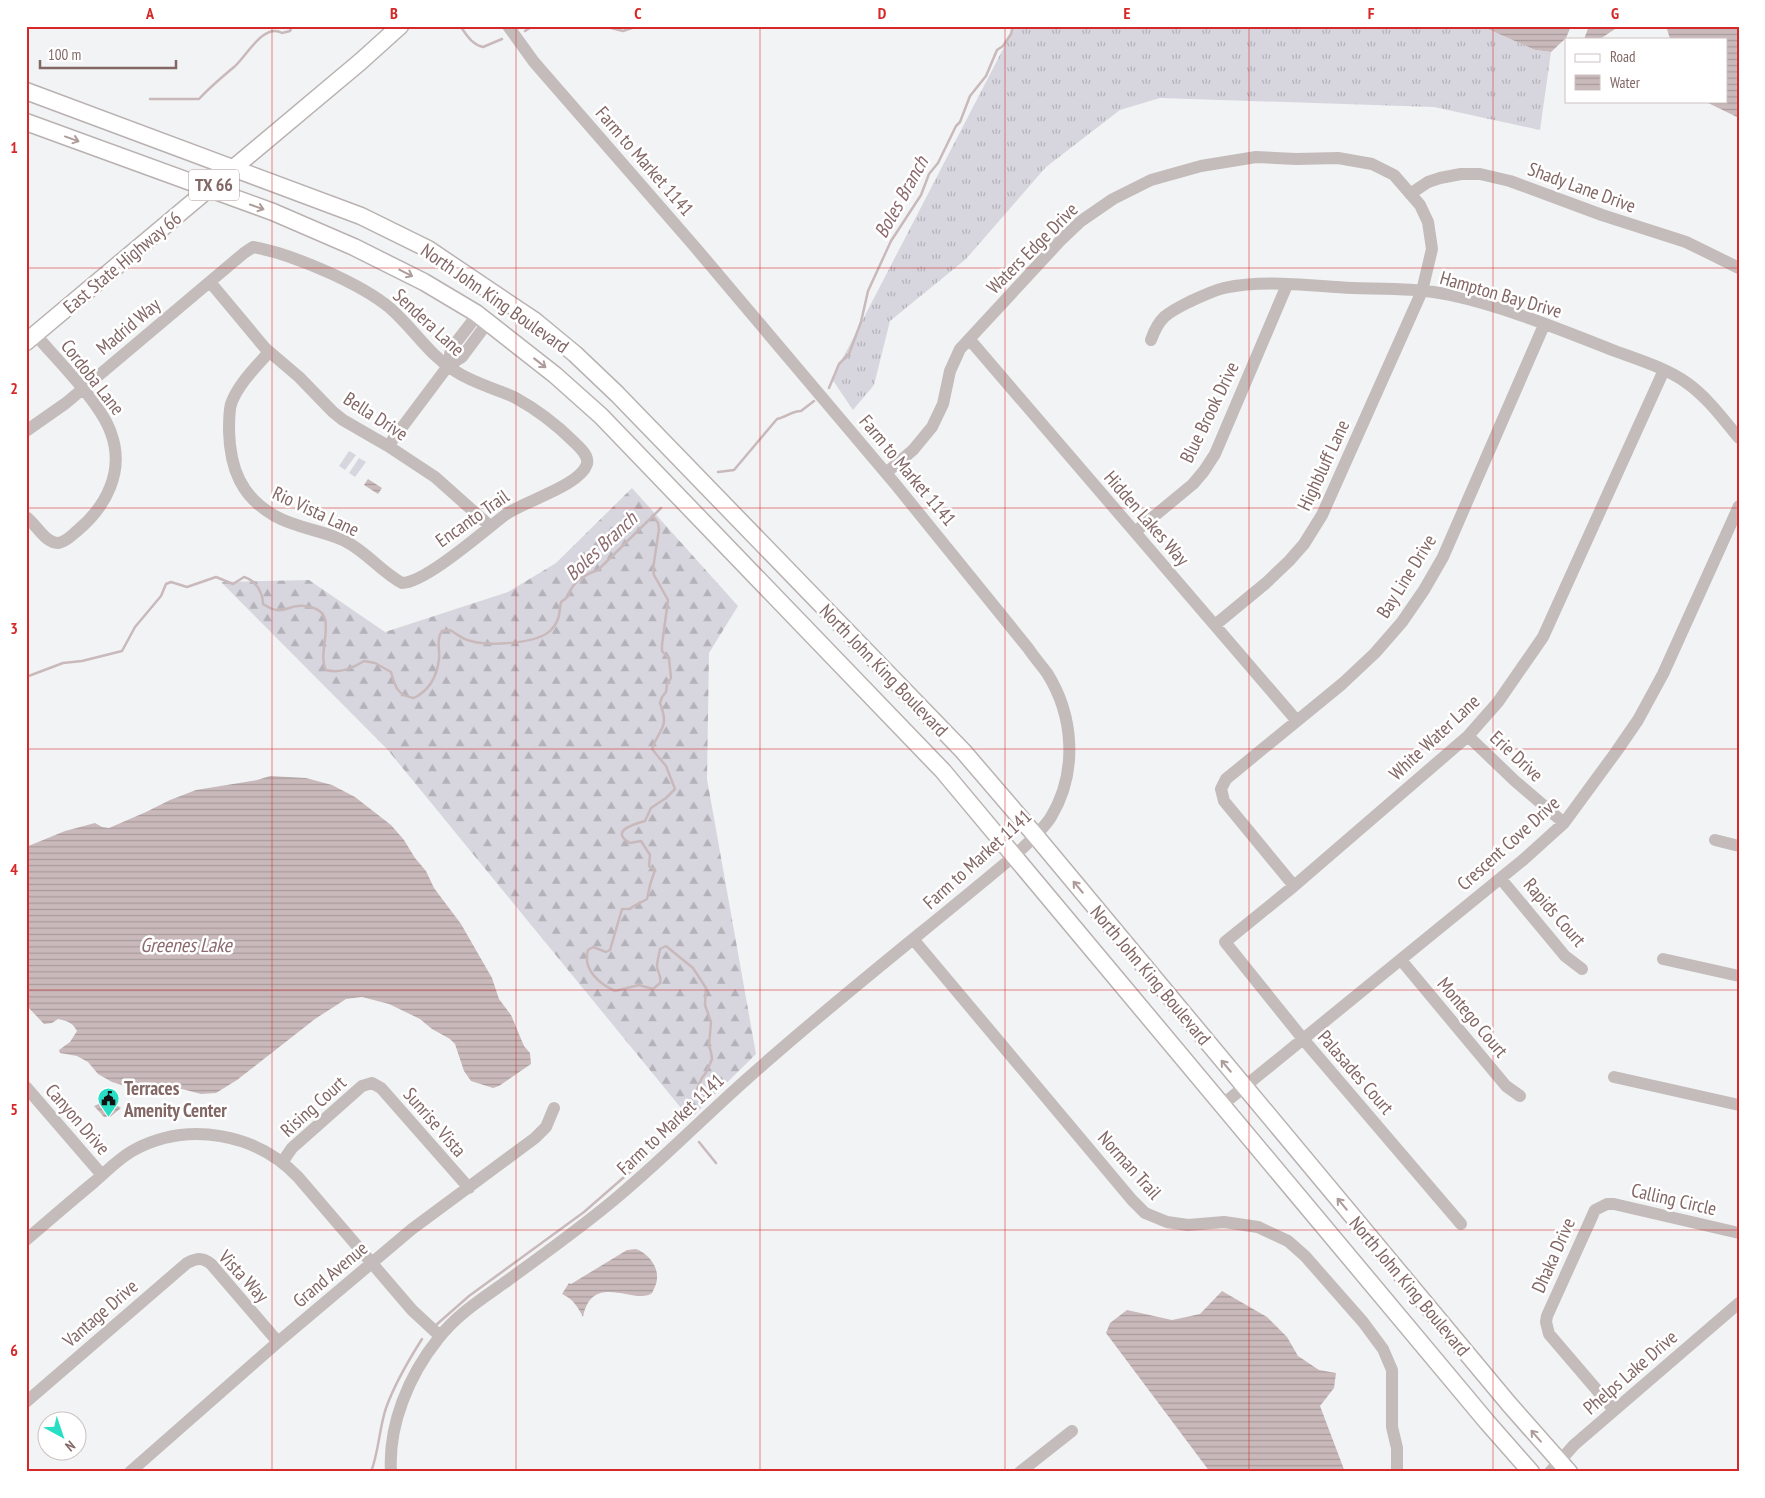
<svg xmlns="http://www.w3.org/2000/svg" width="1765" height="1498" viewBox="0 0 1765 1498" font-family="'PT Sans Narrow',sans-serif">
<defs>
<pattern id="grass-tufts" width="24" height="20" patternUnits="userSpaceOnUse" patternTransform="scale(1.25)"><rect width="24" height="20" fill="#d7d6df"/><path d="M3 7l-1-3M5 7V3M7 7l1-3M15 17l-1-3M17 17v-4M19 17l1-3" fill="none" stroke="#b4b1b8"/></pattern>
<pattern id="forest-firs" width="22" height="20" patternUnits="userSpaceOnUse" patternTransform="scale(1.25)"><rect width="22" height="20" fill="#d7d6df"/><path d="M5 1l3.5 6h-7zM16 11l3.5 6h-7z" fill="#b4b1b8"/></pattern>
<pattern id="water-rules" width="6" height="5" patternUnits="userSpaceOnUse" patternTransform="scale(1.25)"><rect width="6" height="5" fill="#c9b9bb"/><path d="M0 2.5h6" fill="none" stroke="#a99a9c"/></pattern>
</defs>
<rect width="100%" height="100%" fill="#f2f3f5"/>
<path fill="url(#grass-tufts)" d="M1015,26H1481L1535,50L1551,52L1540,130L1434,107L1160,98L1120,110L1046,167L966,259L890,321L874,385L853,410L832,379Z"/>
<path fill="url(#forest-firs)" d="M632,488L738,606L709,653L707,779L756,1054L690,1119L387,749L221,582L309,580L385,632L508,592L556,563Z"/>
<path fill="#d7d6df" d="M349,451L356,455L345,470L339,466Z
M359,458L366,462L355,477L349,473Z"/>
<path fill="url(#water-rules)" d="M1481,26H1571L1566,38L1551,52L1535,50Z
M1589,26H1640L1615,29L1600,39H1584Z
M1664,26H1739V118L1704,101H1726V39H1670L1667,29Z
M368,479L382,488L378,494L364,485Z
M270,776L306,778L332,785L355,797L391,825L404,840L415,858L426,871L434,888L461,924L492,978L499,999L511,1015L524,1046L530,1053L531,1064L499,1086L493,1088L471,1081L464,1071L455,1044L450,1039L432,1029L420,1019L389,1004L362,997L346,999L315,1019L237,1080L216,1093L201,1094L182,1089H171L158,1092L135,1089L112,1082L98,1074L88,1062L77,1056L60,1053L59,1050L70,1042L77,1031C72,1022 67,1021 58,1019L52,1023L44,1024L26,1005V847L65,831L95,823L102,827L109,828L146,812L170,800L196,790L257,780Z
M107,1100L115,1102L114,1104L121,1108L110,1117H104L94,1106L101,1103V1101Z
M636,1249C647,1253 658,1265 657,1278C657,1283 654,1289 652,1293C636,1306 592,1270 583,1317C578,1307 573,1299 562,1294L569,1283L571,1284L627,1250Z
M1222,1291L1267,1317L1287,1337L1298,1356L1319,1370L1336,1373L1334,1388L1320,1406L1345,1472H1210L1106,1333L1110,1323L1127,1310L1172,1320L1200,1314Z"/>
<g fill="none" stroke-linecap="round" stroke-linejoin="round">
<path stroke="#c9b9bb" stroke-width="2.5" d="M460,26C467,35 471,44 483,47L502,39
M603,26L623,31L638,26
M525,31L533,26
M150,99H199C210,87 222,77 234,67C245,58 264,22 282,33L290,31L292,26
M829,388L839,364L849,354L861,322L868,291L891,241L921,195L929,174L938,163L956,126L960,122L970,96L986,76L997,50L1003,46L1011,34L1013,26
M718,472L734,470L777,419C786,417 792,411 801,411L814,401
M653,516L658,523L659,529L653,569L654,575L668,600L662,645V651L669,659L671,678L667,684L666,692L662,697L660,703C670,729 659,728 652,749L666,766L675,789L666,798L651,808L645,821C634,824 609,831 630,843L641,841L650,855L649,866L655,870L650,885L647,899C641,903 635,904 630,909H622L610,950L606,952L593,947L588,950C582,970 600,984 615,991L639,985L653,989L660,983C662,977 658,973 657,967C657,961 659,955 660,949L666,946L693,968L706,988L705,1005L711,1022L709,1046L711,1052L712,1059L707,1071L702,1078L690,1104L691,1114L672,1133
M26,677L63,663L82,661L122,651L135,627L161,596L166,584L171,582L187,587L216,577L233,584L244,577C255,580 263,592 263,604C284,618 286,604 304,606C344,609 315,649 326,670C340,674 353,668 364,661L375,663L391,672C395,687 398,696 414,698C430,690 437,676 439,659C440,649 436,640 442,631L450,630C457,634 463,640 471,641C489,646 538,644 551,630C560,621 559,613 561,602C573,594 567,594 573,586C579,578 589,573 598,570L661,508
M699,1142L716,1163
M436,1325L469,1296L584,1212L639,1164
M371,1472C379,1451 379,1429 386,1408C395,1383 408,1361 422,1339"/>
<defs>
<path id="major" d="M26,91L361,216L428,249L535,321L575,354L617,394L963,751L1035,835L1509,1404L1569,1472
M26,122L273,212L354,247L424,282L476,313L555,375L601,416L943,771L1487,1422L1531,1472
M26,342L360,62L400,26"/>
</defs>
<use href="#major" stroke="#b9b2b1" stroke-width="19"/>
<path stroke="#c4bcbb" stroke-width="12" d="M1410,194L1428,182L1440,178L1461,174H1480L1510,181L1602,215L1686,242L1739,268
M210,282L265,348L299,377L333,412L343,420L388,446L435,477L490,526
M478,314L451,349L448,366L462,357L488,322
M970,340L1297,721
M1151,340C1159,317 1167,313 1189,302C1200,297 1212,291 1224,288C1265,279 1310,286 1352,288C1385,289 1418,288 1450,295C1506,307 1561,330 1615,351C1639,360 1666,368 1687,383C1707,397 1723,419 1739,438
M26,431L66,403L244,253L253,247C292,254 360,283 390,308C414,329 428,354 455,371C473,383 494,388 514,397C536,409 556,424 574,442C579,447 589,455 587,464C580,486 524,501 505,515C484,531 425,583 402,583C381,572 365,550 343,540C321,530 296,528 275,516C241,497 230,468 229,431C229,423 229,411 231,404C238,384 256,367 269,352
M388,446L448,366
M886,473L913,450L932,427L943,404L950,371L960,349L1060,241L1081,221L1113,199L1151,180L1201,166L1256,157L1296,159L1338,158L1372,164L1394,175L1420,205L1428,222L1432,249L1422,291L1322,515L1304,544L1289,561L1266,583L1215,625
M26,517C36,524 45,543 58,543C66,542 72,535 77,531C106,507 125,471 111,433C101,403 57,360 35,334
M1135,532L1193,484L1204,471L1215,454L1287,285
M1468,736L1515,781L1564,823
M1715,840L1739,846
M1501,879L1565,956L1582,969
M1294,886L1224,801L1221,789L1226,779L1342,684L1375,653L1402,622L1424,590L1443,557L1544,325
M913,939L1132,1200L1145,1213L1167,1222L1188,1225L1224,1222L1258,1227L1288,1241L1305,1256L1363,1322L1383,1349L1392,1370V1427L1397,1448V1472
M1663,959L1739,976
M1401,960L1506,1086L1520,1096
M1614,1077L1739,1105
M26,1087L102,1175
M1222,1105L1523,860L1564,823L1616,752L1638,720L1663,674L1739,506
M283,1161L292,1148L362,1086L372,1083L381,1088L469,1188
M1461,1224L1303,1039L1225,942L1294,886L1468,736L1498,702L1543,637L1664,370
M26,1240C48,1221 70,1202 93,1183C106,1172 119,1158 134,1150C188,1121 256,1133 298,1177L412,1310L440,1336
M26,1402L187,1263C197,1258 202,1257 211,1264L278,1342
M1614,1410L1549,1334L1546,1322L1547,1316L1595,1210L1607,1204H1614L1739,1233
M130,1472L278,1342L412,1229L535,1138L546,1127L554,1108
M391,1472C388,1425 409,1375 438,1339C456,1315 483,1298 507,1281C545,1253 585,1225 621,1194C665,1157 705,1116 748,1078C834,1001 926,930 1014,856C1027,844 1042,831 1051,817C1078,772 1074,716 1047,673C1041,665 1034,657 1028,648L896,485L695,247L534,62L508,26
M1020,1472L1072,1431
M1550,1472L1574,1445L1739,1303"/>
<use href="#major" stroke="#fff" stroke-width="16"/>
</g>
<defs><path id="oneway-shaft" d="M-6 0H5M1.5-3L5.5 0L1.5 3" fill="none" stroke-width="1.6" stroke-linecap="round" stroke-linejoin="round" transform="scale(1.25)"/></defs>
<g stroke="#ae9c9b">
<use href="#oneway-shaft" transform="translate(72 139) rotate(20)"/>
<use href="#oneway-shaft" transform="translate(257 207) rotate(19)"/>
<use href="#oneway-shaft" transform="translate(406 273) rotate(27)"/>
<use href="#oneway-shaft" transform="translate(540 363) rotate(38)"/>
<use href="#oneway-shaft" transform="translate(1078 887) rotate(-130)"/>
<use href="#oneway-shaft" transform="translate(1226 1066) rotate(-130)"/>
<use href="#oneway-shaft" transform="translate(1342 1204) rotate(-130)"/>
<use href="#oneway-shaft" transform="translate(1536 1436) rotate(-131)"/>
</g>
<path fill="none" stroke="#d62828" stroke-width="1" stroke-opacity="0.55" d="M272,26V1472M516,26V1472M760,26V1472M1005,26V1472M1249,26V1472M1493,26V1472M26,268H1739M26,508H1739M26,749H1739M26,990H1739M26,1230H1739"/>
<defs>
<symbol id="civic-pin" viewBox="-11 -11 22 30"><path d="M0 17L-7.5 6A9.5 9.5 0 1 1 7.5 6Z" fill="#28dfc5" stroke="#fff"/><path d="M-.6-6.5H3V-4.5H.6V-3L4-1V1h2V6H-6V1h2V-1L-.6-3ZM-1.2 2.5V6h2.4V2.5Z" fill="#111"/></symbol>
</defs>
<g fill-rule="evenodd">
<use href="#civic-pin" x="96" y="1086" width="25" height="34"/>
</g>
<g text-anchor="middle" stroke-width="5" stroke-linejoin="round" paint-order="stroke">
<rect fill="#fff" stroke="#a89593" stroke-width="1" x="189" y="169.5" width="50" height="31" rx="4"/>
<g font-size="18" font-weight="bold" fill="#826765">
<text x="214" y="191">TX 66</text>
</g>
<g font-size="19" fill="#826765" stroke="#fff">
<text transform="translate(645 161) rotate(49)" y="7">Farm to Market 1141</text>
<text transform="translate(1582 187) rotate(20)" y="7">Shady Lane Drive</text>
<text transform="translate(1032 248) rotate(-45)" y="7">Waters Edge Drive</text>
<text transform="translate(122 262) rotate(-40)" y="7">East State Highway 66</text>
<text transform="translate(1501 294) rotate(16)" y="7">Hampton Bay Drive</text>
<text transform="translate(495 298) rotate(35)" y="7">North John King Boulevard</text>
<text transform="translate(429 322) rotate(43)" y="7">Sendera Lane</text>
<text transform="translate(128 326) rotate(-40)" y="7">Madrid Way</text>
<text transform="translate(93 377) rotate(52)" y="7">Cordoba Lane</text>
<text transform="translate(1209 412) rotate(-64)" y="7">Blue Brook Drive</text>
<text transform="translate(376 416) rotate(33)" y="7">Bella Drive</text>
<text transform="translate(1323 465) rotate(-65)" y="7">Highbluff Lane</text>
<text transform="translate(908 470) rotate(50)" y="7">Farm to Market 1141</text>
<text transform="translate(316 511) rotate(25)" y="7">Rio Vista Lane</text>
<text transform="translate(472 518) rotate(-35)" y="7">Encanto Trail</text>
<text transform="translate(1147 518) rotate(49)" y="7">Hidden Lakes Way</text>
<text transform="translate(1406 576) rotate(-58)" y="7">Bay Line Drive</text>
<text transform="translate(884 670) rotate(46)" y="7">North John King Boulevard</text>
<text transform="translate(1434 737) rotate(-43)" y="7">White Water Lane</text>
<text transform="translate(1517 756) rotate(43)" y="7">Erie Drive</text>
<text transform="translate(1508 843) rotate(-42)" y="7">Crescent Cove Drive</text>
<text transform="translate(977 859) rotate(-42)" y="7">Farm to Market 1141</text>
<text transform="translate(1555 912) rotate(49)" y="7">Rapids Court</text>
<text transform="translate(1151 975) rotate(50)" y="7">North John King Boulevard</text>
<text transform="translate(1473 1017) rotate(50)" y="7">Montego Court</text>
<text transform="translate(1356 1072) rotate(49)" y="7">Palasades Court</text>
<text transform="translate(313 1106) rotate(-42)" y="7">Rising Court</text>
<text transform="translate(78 1119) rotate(49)" y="7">Canyon Drive</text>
<text transform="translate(435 1122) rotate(49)" y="7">Sunrise Vista</text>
<text transform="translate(670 1124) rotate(-43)" y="7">Farm to Market 1141</text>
<text transform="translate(1130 1165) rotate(48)" y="7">Norman Trail</text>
<text transform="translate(1674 1199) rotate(13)" y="7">Calling Circle</text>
<text transform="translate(1553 1255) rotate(-66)" y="7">Dhaka Drive</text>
<text transform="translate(330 1274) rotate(-40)" y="7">Grand Avenue</text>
<text transform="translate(244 1276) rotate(47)" y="7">Vista Way</text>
<text transform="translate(1410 1286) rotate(50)" y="7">North John King Boulevard</text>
<text transform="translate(100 1313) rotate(-41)" y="7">Vantage Drive</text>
<text transform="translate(1630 1372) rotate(-41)" y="7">Phelps Lake Drive</text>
</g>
<g font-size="19" font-weight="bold" fill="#826765" stroke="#fff" text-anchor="start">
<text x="124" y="1095">Terraces<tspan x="124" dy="22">Amenity Center</tspan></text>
</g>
<g font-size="20" font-style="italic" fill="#8c6a6e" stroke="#fff">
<text transform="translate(901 197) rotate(-61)" y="7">Boles Branch</text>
<text transform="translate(601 546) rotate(-43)" y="7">Boles Branch</text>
<text x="186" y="952">Greenes Lake</text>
</g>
</g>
<rect width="1765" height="1498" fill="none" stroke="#ffffff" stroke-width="55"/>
<rect x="1565" y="38" width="162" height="65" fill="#ffffff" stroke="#cdc2c1"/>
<rect x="1575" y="54" width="25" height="8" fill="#ffffff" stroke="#cdc2c1"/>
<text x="1610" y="62" font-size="15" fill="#826765">Road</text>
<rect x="1575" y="75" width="25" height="15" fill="url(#water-rules)" stroke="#cdc2c1"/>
<text x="1610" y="88" font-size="15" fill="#826765">Water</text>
<g transform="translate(62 1436) rotate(140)"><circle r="24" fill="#ffffff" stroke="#cdc2c1"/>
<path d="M0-4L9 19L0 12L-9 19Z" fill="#28dfc5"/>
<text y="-8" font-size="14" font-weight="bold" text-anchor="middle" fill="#826765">N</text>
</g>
<path d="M40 60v8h136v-8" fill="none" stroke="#826765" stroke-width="2.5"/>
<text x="48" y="60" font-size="15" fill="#826765" stroke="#ffffff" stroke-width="4" paint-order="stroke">100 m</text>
<rect x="28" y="28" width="1710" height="1442" fill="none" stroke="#d62828" stroke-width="2"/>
<g font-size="16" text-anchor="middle" font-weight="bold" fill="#d62828">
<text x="150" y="19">A</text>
<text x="394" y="19">B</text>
<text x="638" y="19">C</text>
<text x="882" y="19">D</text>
<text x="1127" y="19">E</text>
<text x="1371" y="19">F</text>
<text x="1615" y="19">G</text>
<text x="14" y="153">1</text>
<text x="14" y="394">2</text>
<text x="14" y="634">3</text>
<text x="14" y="875">4</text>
<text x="14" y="1115">5</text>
<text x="14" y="1356">6</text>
</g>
</svg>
